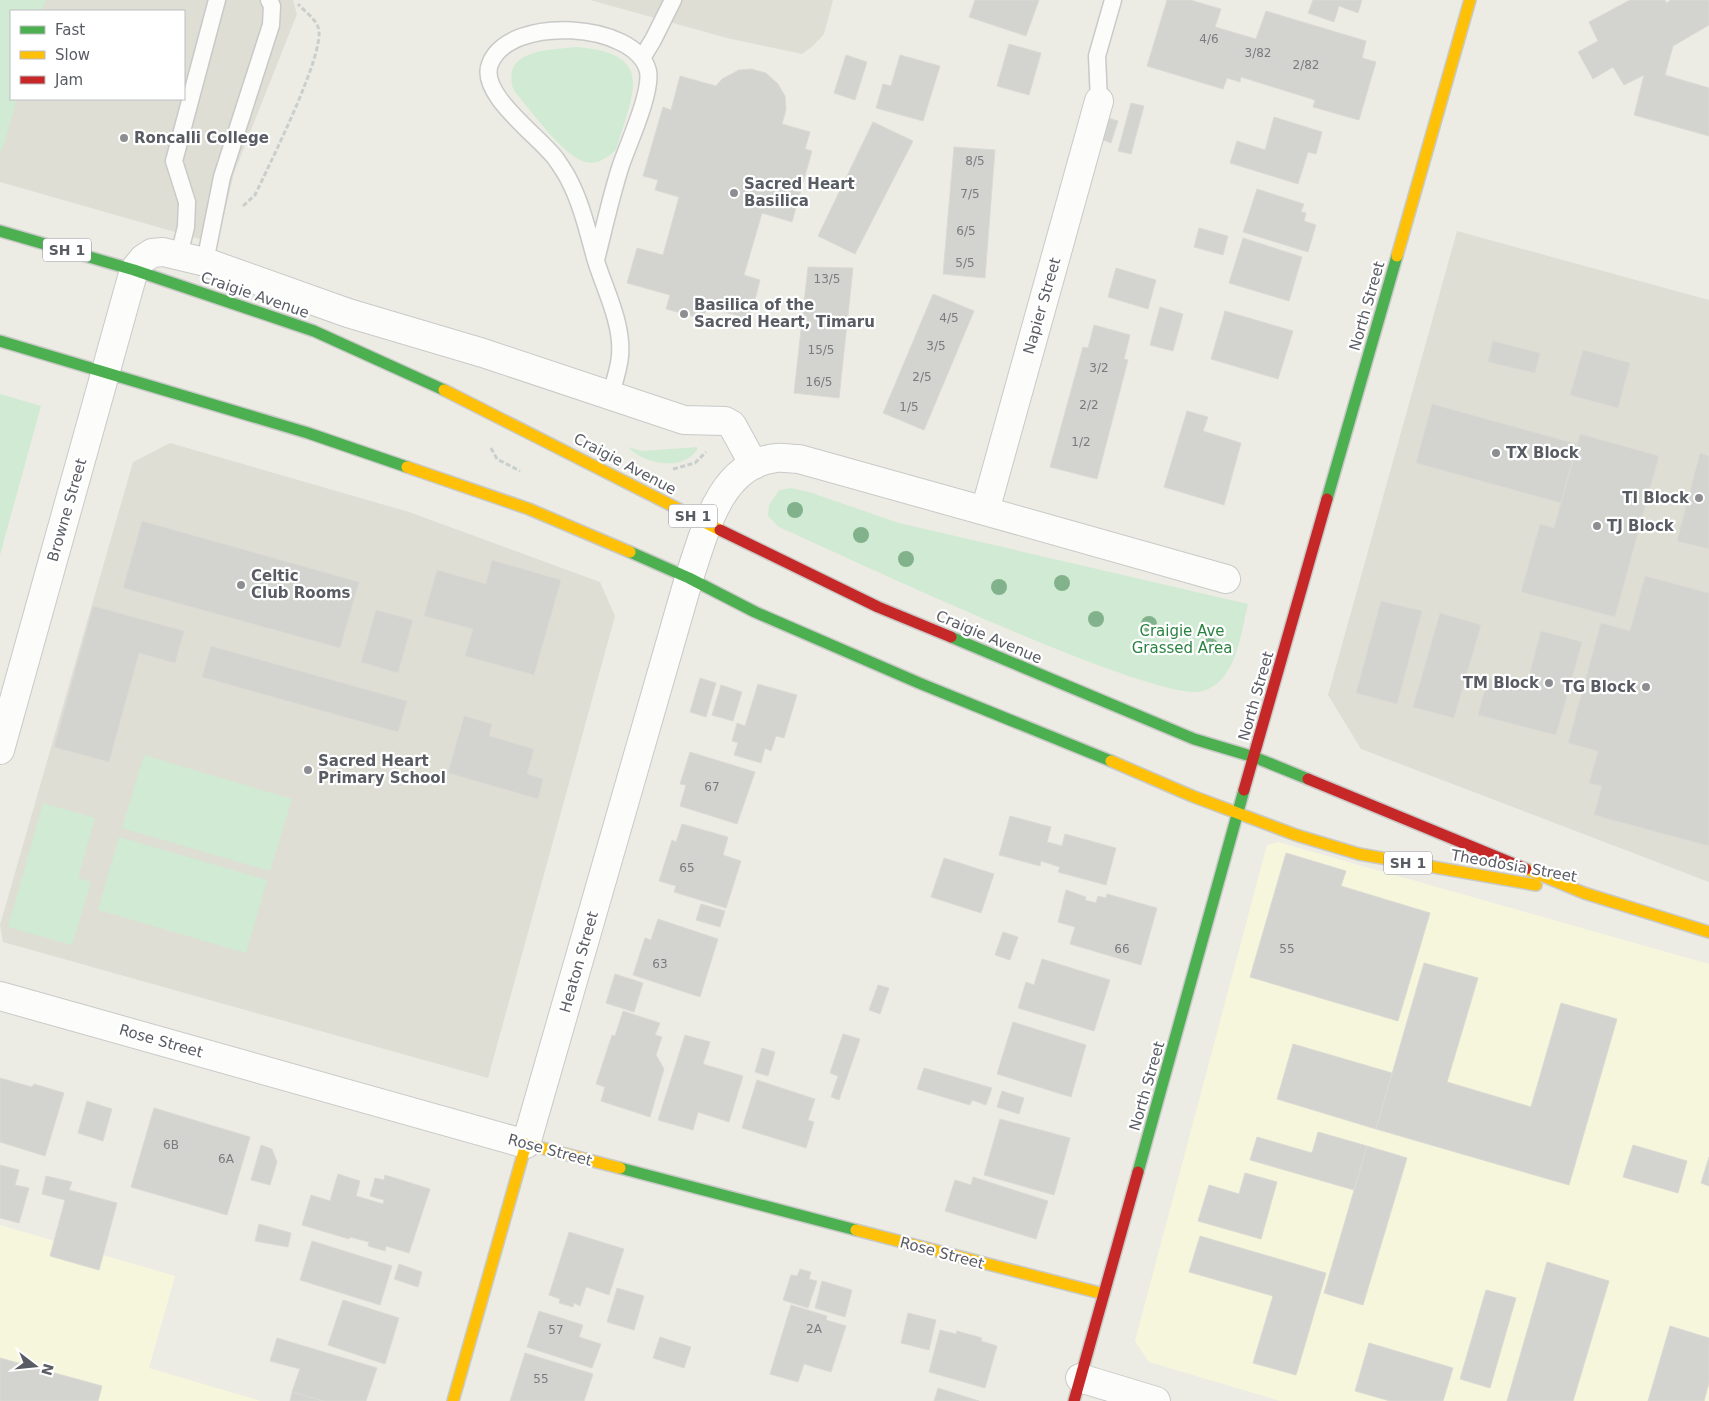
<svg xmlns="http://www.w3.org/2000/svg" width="1709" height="1401" viewBox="0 0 1709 1401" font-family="'DejaVu Sans',sans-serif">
<rect width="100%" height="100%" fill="#ecece5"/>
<path fill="#f6f6dd" d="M1278,842L1709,964V1401H1280L1149,1362L1135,1341L1267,845Z
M0,1225L175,1276L149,1368L261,1401H0Z"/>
<path fill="#deded4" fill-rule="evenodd" d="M0,0H293L297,14L234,173L217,244L0,182ZM11,11H184V99H11Z
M590,0H833L824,34L813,46L802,54L727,38Z
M1457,231L1709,300V882L1361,749L1328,695Z
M170,443L409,512L600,582L615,616L488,1078L3,942L0,925L133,462Z"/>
<path fill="#d1ead3" d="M0,0H46L42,11H11V99H17L2,151L0,150Z
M576,47C658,53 632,94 616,150C607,158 597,165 585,162C562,155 530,109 514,91C499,50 548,50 576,47Z
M0,394L41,406L0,555Z
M628,447L642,451L697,447V450C682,472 643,464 628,447Z
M791,488L809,492L899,523L1248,604C1241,632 1237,681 1203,691C1158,705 840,554 779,527L768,516L769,505L779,490Z
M144,755L292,799L270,871L122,828Z
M43,803L95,818L78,878L91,882L72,945L8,927Z
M119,837L267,880L246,953L98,910Z"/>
<path fill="#d3d3cf" stroke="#dbdad4" d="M975,0H1039L1026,36L969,17Z
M1167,0H1190L1221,9L1215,27L1256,39L1266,11L1366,41L1362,58L1376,62L1359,120L1313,107L1315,100L1241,77L1240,82L1227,78L1223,89L1147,66Z
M1313,0H1362L1358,13L1339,6L1334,22L1308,13Z
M1630,0H1665L1666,3L1671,0H1709V25L1673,46L1665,75L1709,88V136L1634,115L1644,75L1624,85L1613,67L1593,79L1578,52L1598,41L1589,22Z
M1009,44L1041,53L1029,95L997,86Z
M846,55L867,62L855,100L834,93Z
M900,55L940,66L923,121L876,108L883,84L891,86Z
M751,69L766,73L778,84L785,96L786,110L782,124L810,132L805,149L812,151L792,222L762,213L744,275L760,280L750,319L707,307L703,319L666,309L670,295L627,283L637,248L663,255L679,197L655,190L658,180L643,176L663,107L671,110L680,76L716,86L722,79L739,70Z
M1131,103L1144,106L1131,154L1118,151Z
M1105,117L1118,121L1111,143L1098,138Z
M1274,117L1322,132L1316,154L1308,152L1298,184L1230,163L1237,141L1265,150Z
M873,122L913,141L855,254L818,236Z
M954,147L995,150L985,278L943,274Z
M1257,189L1304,204L1301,212L1306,213L1304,221L1316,225L1308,252L1243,232Z
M1199,228L1228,236L1223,255L1194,247Z
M1243,238L1302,257L1289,301L1229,283Z
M808,267L853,268L839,398L794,393Z
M1116,268L1156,280L1148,309L1108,297Z
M933,294L974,311L924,430L883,413Z
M1160,307L1183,314L1173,351L1150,345Z
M1225,311L1293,331L1278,379L1211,359Z
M1094,325L1130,335L1124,359L1128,360L1097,479L1050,467L1083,347L1088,348Z
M1493,341L1540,353L1535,373L1488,362Z
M1583,350L1630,363L1618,408L1570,395Z
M1432,404L1577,444L1561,503L1416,463Z
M1187,411L1208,417L1203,431L1241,443L1224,505L1164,487Z
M1580,434L1659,456L1615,617L1521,592L1540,524L1554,528Z
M1700,453L1709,456V549L1677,541Z
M142,521L359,582L340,648L123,588Z
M492,560L561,580L534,675L465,656L473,629L424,616L437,570L486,584Z
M1645,576L1709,593V846L1594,815L1602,786L1589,783L1598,751L1568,743L1601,623L1630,631Z
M1381,601L1422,611L1397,704L1356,693Z
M93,606L184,631L175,663L139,653L109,762L54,747Z
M376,610L413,620L398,673L361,662Z
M1440,613L1481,625L1454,718L1413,707Z
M1541,631L1582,642L1556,735L1478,715L1488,678L1526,688Z
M211,646L407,701L398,732L202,677Z
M700,678L716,683L706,717L690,712Z
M758,684L797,695L784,738L776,736L771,751L765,748L761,763L734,755L738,743L732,741L737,723L745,726Z
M721,685L742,692L733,721L712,715Z
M464,716L492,724L489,736L534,749L527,774L543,779L538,799L448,773Z
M690,752L755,772L737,824L680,806L686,785L680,784Z
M1010,816L1051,827L1047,842L1062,846L1065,834L1116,848L1106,885L1058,872L1060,867L1041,861L1040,866L999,855Z
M682,824L728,837L723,855L741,861L726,908L674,892L676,886L659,881L672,840L676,842Z
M1286,853L1346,871L1341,886L1430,913L1398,1021L1250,977Z
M944,858L994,874L981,913L931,897Z
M1066,890L1086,897L1085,900L1096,903L1098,896L1106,898L1107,894L1157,908L1141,965L1070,944L1075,927L1058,922Z
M701,904L725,911L720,927L696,920Z
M658,919L718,939L700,997L633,975L645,938L651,940Z
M1003,932L1018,937L1010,960L995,955Z
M1042,959L1110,980L1094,1031L1018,1008L1026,982L1034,985Z
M1424,963L1478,978L1447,1082L1531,1107L1561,1003L1617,1019L1569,1185L1376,1129Z
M615,974L643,983L634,1012L606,1003Z
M878,985L889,988L880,1014L869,1010Z
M623,1011L660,1023L655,1035L662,1037L656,1055L664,1069L650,1117L601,1101L605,1087L596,1084L612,1035L615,1036Z
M1013,1022L1086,1045L1071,1097L997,1074Z
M843,1034L860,1039L839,1100L831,1097L838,1076L830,1073Z
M685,1035L710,1042L703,1064L743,1076L729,1122L698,1112L693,1130L658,1120Z
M1293,1044L1392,1073L1376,1129L1277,1099Z
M762,1048L775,1052L768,1076L755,1072Z
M924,1068L992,1088L986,1105L972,1100L970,1105L917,1089Z
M0,1078L32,1087L34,1084L64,1093L45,1156L0,1142Z
M757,1080L815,1099L808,1120L814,1122L806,1148L742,1128Z
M1002,1091L1024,1098L1019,1114L997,1107Z
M87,1101L112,1109L103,1141L78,1133Z
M154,1108L250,1137L227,1215L131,1187Z
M1000,1119L1070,1138L1054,1195L984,1175Z
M1318,1132L1367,1146L1354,1190L1250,1160L1257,1137L1312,1153Z
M261,1145L272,1149L277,1162L270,1185L251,1180Z
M1633,1145L1687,1161L1678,1193L1623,1177Z
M1367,1146L1407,1158L1363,1305L1324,1293Z
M1709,1157V1186L1701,1183Z
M0,1165L19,1170L15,1185L29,1188L19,1223L0,1218Z
M1245,1173L1277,1182L1261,1239L1198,1221L1209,1185L1239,1194Z
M338,1174L360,1181L356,1196L383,1204L384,1200L370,1196L375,1178L384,1180L385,1175L430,1189L409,1253L386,1246L385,1251L368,1246L369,1242L350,1237L349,1239L302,1225L311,1195L330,1201Z
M46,1176L72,1182L69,1190L117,1203L99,1270L50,1256L65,1200L42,1194Z
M973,1177L1048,1201L1036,1239L945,1211L955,1180L971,1185Z
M259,1224L291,1233L288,1247L255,1241Z
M569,1232L624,1249L609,1295L586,1287L580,1306L574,1303L573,1307L559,1303L560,1299L549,1295Z
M1200,1236L1326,1273L1296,1375L1253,1363L1273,1296L1189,1272Z
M312,1241L392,1266L380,1305L300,1280Z
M1547,1262L1609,1281L1573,1401H1507Z
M399,1264L422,1272L418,1287L394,1279Z
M800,1269L811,1272L809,1279L817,1281L808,1308L783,1300L791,1275L797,1276Z
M822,1281L852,1290L845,1317L815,1308Z
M617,1288L644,1296L634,1330L607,1322Z
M1486,1290L1516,1298L1490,1388L1460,1379Z
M343,1300L399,1318L385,1364L328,1345Z
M791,1305L827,1316L826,1320L846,1326L831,1372L804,1364L798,1382L770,1374Z
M539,1311L583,1325L579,1337L601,1344L592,1368L527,1347Z
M908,1313L936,1320L929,1350L901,1343Z
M1670,1326L1709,1338V1383L1704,1401H1648Z
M940,1330L956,1334L957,1331L982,1338L981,1341L997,1346L985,1388L929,1372Z
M660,1337L691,1347L684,1368L653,1358Z
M277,1338L377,1368L366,1401H323L292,1392L300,1369L270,1361Z
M1369,1343L1453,1368L1443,1401H1390L1355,1391Z
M525,1353L593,1374L584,1401H510Z
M0,1358L102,1386L98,1401H0Z
M938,1388L979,1401H934Z
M292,1392L323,1401H290Z"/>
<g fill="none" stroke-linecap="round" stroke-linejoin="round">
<defs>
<path id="lane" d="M642,58L653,40L673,0
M1099,101L1097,56L1113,0
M179,255L186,227L187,202L174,161L217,0
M596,260C604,228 611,196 621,165C629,142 652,92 648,71C636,22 509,14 490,64C478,94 539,136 556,159C560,165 565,172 568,178C582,204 588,233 596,261C605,290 623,324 620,356C619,369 614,383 610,396
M205,262L222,177L271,25L272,6L269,0"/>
<path id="street" d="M985,511L1226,579
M0,750L134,270L143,259L152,253L163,252L205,262L348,313L483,353L684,420L725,421L732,425L754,465
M0,996L526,1144L689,578C704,535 719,464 776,458C783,457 791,459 799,459L985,511L1099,101
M1080,1378L1156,1401"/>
<path id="fast" d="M0,231L134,270L314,331L444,390
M0,341L308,433L407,467
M1327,499L1397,256
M630,552L689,578L755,612L919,683L1111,761
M951,637L1194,739L1254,757L1308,779
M620,1168L856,1230
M1138,1172L1244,790"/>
<path id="slow" d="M1397,256L1470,0
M444,390L720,530
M407,467L529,509L630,552
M1111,761L1192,796L1296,835L1359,854L1536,885
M1526,869L1584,893L1709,932
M856,1230L1104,1294
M453,1401L526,1144L620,1168"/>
<path id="jam" d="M720,530L878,607L951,637
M1308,779L1526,869
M1244,790L1327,499
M1074,1401L1138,1172"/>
</defs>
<use href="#lane" stroke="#c9c9c8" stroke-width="19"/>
<use href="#street" stroke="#c9c9c8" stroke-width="30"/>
<use href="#fast" stroke="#c9c9c8" stroke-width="14"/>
<use href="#slow" stroke="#c9c9c8" stroke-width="14"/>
<use href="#jam" stroke="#c9c9c8" stroke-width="14"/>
<path stroke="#c9cfcd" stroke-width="3" stroke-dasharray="5 2.5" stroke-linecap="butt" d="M243,206L255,195C267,169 328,49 318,27C315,18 304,11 298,4
M491,448L497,459L520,471
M673,469L695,463L706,452"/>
<use href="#lane" stroke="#fcfcfb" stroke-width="16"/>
<use href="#street" stroke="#fcfcfb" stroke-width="28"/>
<use href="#fast" stroke="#4caf50" stroke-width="11"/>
<use href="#slow" stroke="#ffc107" stroke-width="11"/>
<use href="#jam" stroke="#c62828" stroke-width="11"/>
</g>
<g fill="#82b28b">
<circle cx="795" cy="510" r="8"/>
<circle cx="861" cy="535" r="8"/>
<circle cx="906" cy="559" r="8"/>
<circle cx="1062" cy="583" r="8"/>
<circle cx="999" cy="587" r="8"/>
<circle cx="1096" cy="619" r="8"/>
<circle cx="1149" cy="624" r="8"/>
<circle cx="1210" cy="646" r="8"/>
</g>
<g fill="#8d8e91" stroke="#fff" stroke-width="2">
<circle cx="124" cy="138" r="5"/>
<circle cx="734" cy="193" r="5"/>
<circle cx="684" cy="314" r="5"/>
<circle cx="1496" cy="453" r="5"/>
<circle cx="1699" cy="498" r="5"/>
<circle cx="1597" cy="526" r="5"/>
<circle cx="241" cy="585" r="5"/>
<circle cx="1549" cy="683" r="5"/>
<circle cx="1646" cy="687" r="5"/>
<circle cx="308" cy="770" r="5"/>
</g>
<g text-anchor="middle" stroke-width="4.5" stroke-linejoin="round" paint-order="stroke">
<g font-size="12" fill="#7a7b80">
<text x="1209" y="43">4/6</text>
<text x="1258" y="57">3/82</text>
<text x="1306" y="69">2/82</text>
<text x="975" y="165">8/5</text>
<text x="970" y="198">7/5</text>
<text x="966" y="235">6/5</text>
<text x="965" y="267">5/5</text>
<text x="827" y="283">13/5</text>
<text x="949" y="322">4/5</text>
<text x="936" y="350">3/5</text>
<text x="821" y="354">15/5</text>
<text x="1099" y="372">3/2</text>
<text x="922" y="381">2/5</text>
<text x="819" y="386">16/5</text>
<text x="1089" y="409">2/2</text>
<text x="909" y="411">1/5</text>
<text x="1081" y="446">1/2</text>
<text x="712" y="791">67</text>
<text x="687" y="872">65</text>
<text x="1122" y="953">66</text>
<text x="1287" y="953">55</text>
<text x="660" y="968">63</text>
<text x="171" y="1149">6B</text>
<text x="226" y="1163">6A</text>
<text x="814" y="1333">2A</text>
<text x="556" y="1334">57</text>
<text x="541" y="1383">55</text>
</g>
<g fill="#fff" stroke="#8c8d92" stroke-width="1">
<rect x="43" y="238.5" width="48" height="23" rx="4"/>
<rect x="669" y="504.5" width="48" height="23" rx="4"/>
<rect x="1384" y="851.5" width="48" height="23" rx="4"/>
</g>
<g font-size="14" font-weight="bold" fill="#5a5c64">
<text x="67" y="255">SH 1</text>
<text x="693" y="521">SH 1</text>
<text x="1408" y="868">SH 1</text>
</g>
<g font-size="15" font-weight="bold" fill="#5a5c64" stroke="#fff" text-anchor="start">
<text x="134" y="143">Roncalli College</text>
<text x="744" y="189">Sacred Heart<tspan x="744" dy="17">Basilica</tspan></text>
<text x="694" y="310">Basilica of the<tspan x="694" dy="17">Sacred Heart, Timaru</tspan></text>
<text x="1506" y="458">TX Block</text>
<text x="1689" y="503" text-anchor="end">TI Block</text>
<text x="1607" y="531">TJ Block</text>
<text x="251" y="581">Celtic<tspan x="251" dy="17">Club Rooms</tspan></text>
<text x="1539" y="688" text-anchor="end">TM Block</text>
<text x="1636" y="692" text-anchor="end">TG Block</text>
<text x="318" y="766">Sacred Heart<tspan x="318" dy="17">Primary School</tspan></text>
</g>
<g font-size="15" fill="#5a5c64" stroke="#fff">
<text transform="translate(255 295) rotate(19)" y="5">Craigie Avenue</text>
<text transform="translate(1042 306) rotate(-74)" y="5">Napier Street</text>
<text transform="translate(1367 306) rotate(-74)" y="5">North Street</text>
<text transform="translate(625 464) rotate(28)" y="5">Craigie Avenue</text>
<text transform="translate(67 510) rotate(-74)" y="5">Browne Street</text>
<text transform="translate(989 637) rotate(23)" y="5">Craigie Avenue</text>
<text transform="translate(1256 696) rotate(-74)" y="5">North Street</text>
<text transform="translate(1514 866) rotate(10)" y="5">Theodosia Street</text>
<text transform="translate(579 962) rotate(-74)" y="5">Heaton Street</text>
<text transform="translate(161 1041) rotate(16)" y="5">Rose Street</text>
<text transform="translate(1147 1086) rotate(-74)" y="5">North Street</text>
<text transform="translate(550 1150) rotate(15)" y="5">Rose Street</text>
<text transform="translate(942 1253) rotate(15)" y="5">Rose Street</text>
</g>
<g font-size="15" fill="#2b8342" stroke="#fff">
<text x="1182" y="636">Craigie Ave<tspan x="1182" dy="17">Grassed Area</tspan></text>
</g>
</g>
<rect x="10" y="10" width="175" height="90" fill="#ffffff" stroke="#bdbec1"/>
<rect x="20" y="26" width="25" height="8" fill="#4caf50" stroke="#bdbec1"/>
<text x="55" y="35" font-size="15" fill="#5a5c64">Fast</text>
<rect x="20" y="51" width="25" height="8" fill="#ffc107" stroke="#bdbec1"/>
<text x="55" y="60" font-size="15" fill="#5a5c64">Slow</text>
<rect x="20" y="76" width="25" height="8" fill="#c62828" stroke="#bdbec1"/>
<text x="55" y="85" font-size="15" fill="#5a5c64">Jam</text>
<g transform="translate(35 1366) rotate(106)" stroke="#ffffff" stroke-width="4" paint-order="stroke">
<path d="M0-4L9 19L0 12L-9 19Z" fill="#5a5c64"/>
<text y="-8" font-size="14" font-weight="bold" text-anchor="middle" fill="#5a5c64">N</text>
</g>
</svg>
